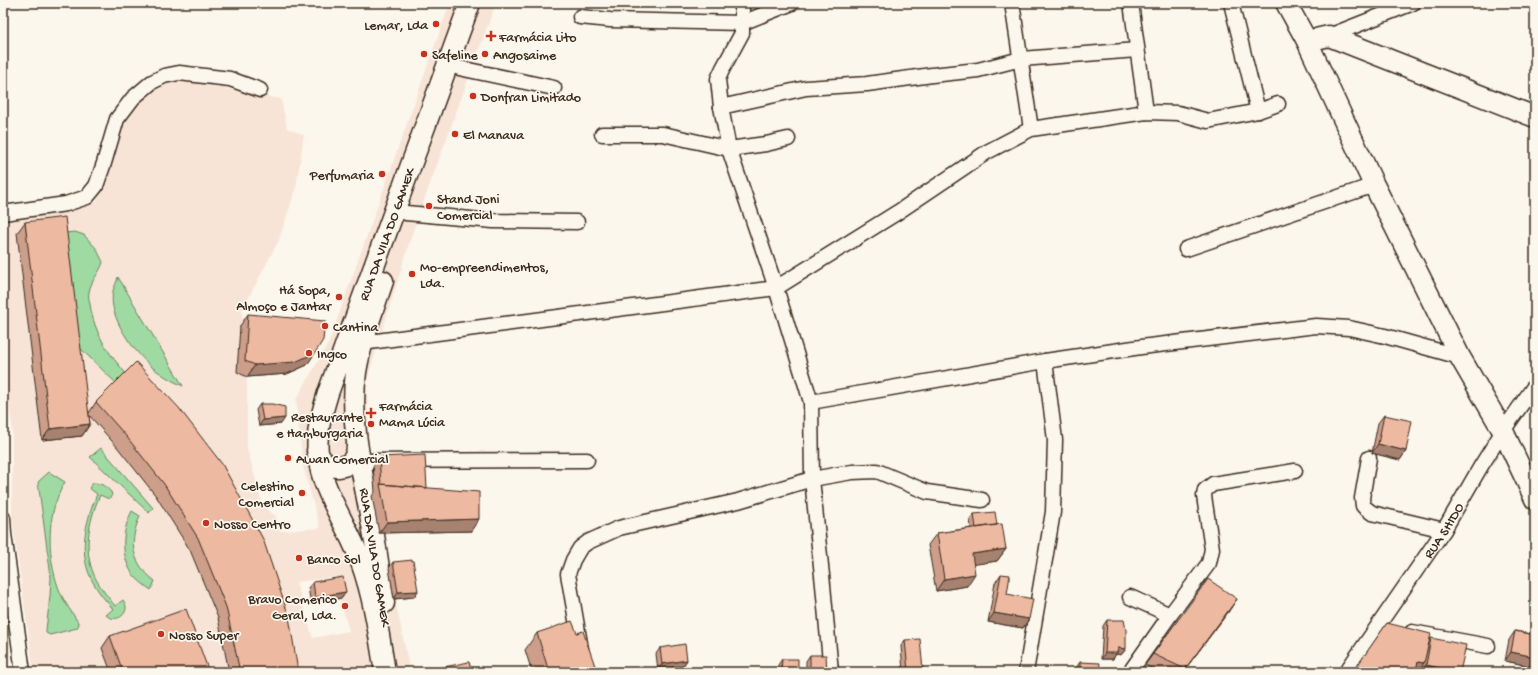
<svg xmlns="http://www.w3.org/2000/svg" width="1538" height="675" viewBox="0 0 1538 675" font-family="'Gochi Hand',sans-serif">
<rect width="100%" height="100%" fill="#fbf7ec"/>
<filter id="ink" filterUnits="userSpaceOnUse"><feTurbulence type="fractalNoise" baseFrequency=".025" numOctaves="2"/><feDisplacementMap in="SourceGraphic" scale="8" xChannelSelector="R" yChannelSelector="G"/><feConvolveMatrix kernelMatrix="1 2 1 2 8 2 1 2 1" color-interpolation-filters="sRGB"/></filter>
<g filter="url(#ink)">
<path fill="#f7e4d6" fill-rule="evenodd" d="M450,3H496L414,228L367,380L369,471L410,672H34L12,518V426L3,356V221L97,201L124,123L141,95L168,78L281,99L287,128L304,135L296,188L279,240L242,310L247,381V448L263,507L276,516L281,531L320,528L303,466L296,400L329,342ZM334,577L349,631L313,638L296,582Z"/>
<path fill="#9edaa1" stroke="#6c8260" d="M75,232L84,235L96,248L103,262C100,273 91,280 89,292C88,296 89,300 90,304C94,335 112,359 133,381L123,390L78,346L65,233Z
M118,277L183,386C172,381 162,375 153,368C135,353 107,317 113,291C114,287 117,282 118,277Z
M101,448L153,508L149,513L90,457Z
M49,472L65,482C62,487 59,493 57,499C46,527 49,564 60,592C65,604 73,613 79,624L77,628L50,635L46,633V630L50,596L51,577L38,482Z
M93,483C101,483 106,486 111,492L112,495L109,499L100,495C88,522 82,554 97,581C102,590 109,598 115,606L123,600C133,612 116,625 106,615L113,609C106,601 99,593 94,584C77,555 85,523 97,494L89,488Z
M132,511L140,516C128,544 132,563 155,581L151,590C144,585 137,580 132,573C120,554 122,530 132,511Z"/>
<g fill="none" stroke-linecap="round" stroke-linejoin="round">
<defs>
<g id="street">
<path d="M742,3V33L723,68L718,79L721,107L729,149L776,288L811,402L812,479L823,585L831,672"/>
<path d="M1012,3L1031,129"/>
<path d="M1131,3L1146,112"/>
<path d="M1231,3L1258,111"/>
<path d="M580,17L610,20L742,23L792,3"/>
<path d="M1329,36L1413,3"/>
<path d="M459,68L554,88"/>
<path d="M721,107L806,88L867,84L932,75L978,70L1021,59L1137,50"/>
<path d="M602,134H663L729,149L766,144L788,139"/>
<path d="M3,213L66,204L87,197L96,186L104,163L117,119L133,98L152,82L164,76L179,73L230,79L260,90"/>
<path d="M406,213L493,221L577,222"/>
<path d="M1186,249L1374,185"/>
<path d="M362,343L776,288L898,212L987,152L1031,129L1146,112L1178,113L1208,121L1258,111L1278,104"/>
<path d="M811,402L1045,361L1141,347L1316,326L1349,328L1385,336L1460,357"/>
<path d="M1369,458L1362,498L1363,506L1372,513L1444,530"/>
<path d="M360,461L587,460"/>
<path d="M3,518L4,534L23,672"/>
<path d="M1130,597L1170,615"/>
<path d="M1412,632L1488,646"/>
<path d="M585,672L568,574L573,560L580,548L588,542L619,528L738,501L812,479L852,472L877,471L927,492L982,500"/>
<path d="M1026,672L1053,512L1055,440L1045,361"/>
<path d="M1130,672L1170,615L1209,563L1212,549L1204,496L1205,490L1213,484L1295,471"/>
<path id="s1" d="M1346,672L1444,530L1481,466L1503,431L1535,385"/>
</g>
<g id="secondary">
<path d="M1286,3L1307,41L1374,185L1460,357L1503,431L1535,499"/>
<path d="M1307,41L1329,36L1535,117"/>
<path d="M383,281C373,311 361,341 356,372C349,424 363,474 372,525C377,550 380,577 384,603"/>
<path d="M317,451C325,475 357,471 357,446"/>
<path id="s2" d="M385,672C379,635 374,598 361,562C346,519 313,483 318,435C319,421 324,407 328,393L470,3"/>
</g>
</defs>
<use href="#street" stroke="#3b2a1e" stroke-width="17"/>
<use href="#secondary" stroke="#3b2a1e" stroke-width="23"/>
<use href="#street" stroke="#fbf7ec" stroke-width="14"/>
<use href="#secondary" stroke="#fbf7ec" stroke-width="20"/>
</g>
<path fill="#cd9f8a" stroke="#3b2a1e" d="M25,222L89,413L96,402L136,362L298,671L297,672H229L218,618L190,550L156,496L118,448L89,415L90,424L82,436L42,440L17,233Z
M248,314L307,365L287,374L247,377L237,372L240,326Z
M260,404L281,424L259,426L256,410Z
M1384,415L1406,451L1400,460L1372,453L1378,423Z
M379,457L427,488L471,531L379,533L372,496L375,492L373,466Z
M974,514L997,525L1006,549L997,561L974,564L967,586L936,591L928,545L937,533L971,528L970,520Z
M393,562L414,597L394,599L389,568Z
M1001,574L1007,594L1029,619L1023,628L988,622L995,583Z
M313,582L342,598L311,603L308,588Z
M1229,611L1183,672H1160L1145,665L1153,654Z
M1107,620L1126,649L1121,655L1116,654L1113,659H1101L1103,626Z
M1387,623L1430,640L1431,638L1460,672H1420V669L1418,672H1353Z
M1515,631L1535,635V667L1505,661L1509,640Z
M537,633H577L595,666L591,672H532L525,650Z
M110,636L209,672H111L102,648Z
M905,640L923,670L921,672H903L901,646Z
M660,648L687,660L683,666L658,670L656,654Z
M810,655L827,672H806V661Z
M782,659L798,672H777L778,665Z
M1080,662L1099,672H1076V668Z"/>
<path fill="#a78271" stroke="#3b2a1e" d="M315,353L307,365L287,374L247,377L255,365Z
M285,418L281,424L259,426L263,420Z
M90,424L82,436L42,440L50,429Z
M1378,444L1406,451L1400,460L1372,453Z
M479,519L471,531L379,533L387,522Z
M1006,549L997,561L964,566L972,554Z
M975,574L967,586L936,591L944,579Z
M418,591L414,597L394,599L398,592Z
M346,592L342,598L311,603L315,597Z
M1237,599L1229,611L1183,672Z
M994,613L1029,619L1023,628L988,622Z
M1118,648L1126,649L1121,655L1116,654L1113,659H1101L1105,653Z
M1511,652L1535,657V667L1505,661Z
M687,660L683,666L658,670L662,664Z
M1418,662L1424,663L1418,672H1411Z
M1426,665L1458,672H1421Z
M595,666L591,672H575L577,670Z
M1355,669L1367,672H1353Z
M923,670L921,672H907L908,671Z"/>
<path fill="#eeb9a1" stroke="#3b2a1e" d="M65,217L90,424L50,429L25,222Z
M248,314L325,321L323,340L315,353L295,362L255,365L245,361Z
M136,362L179,408L222,464L263,539L289,617L298,671L291,672H240L226,607L198,538L164,484L126,436L96,402Z
M260,404H272L285,407V418L263,420Z
M1384,415L1412,421L1406,451L1378,444Z
M425,455L427,488L381,484L379,457Z
M380,484L479,492V519L387,522Z
M995,512L997,525L976,528L974,514Z
M1002,524L1006,549L972,554L975,574L944,579L937,533Z
M413,560L418,591L398,592L393,562Z
M1001,574L1010,575L1007,594L1033,599L1029,619L994,613Z
M343,577L346,592L315,597L313,582Z
M1208,579L1237,599L1185,669L1153,654Z
M186,609L209,672H123L110,636Z
M1107,620H1124L1126,630V649L1118,648L1117,653H1105Z
M572,621L577,633L583,631L595,666L577,670V672H549L537,633Z
M1387,623L1431,634L1424,663L1418,662L1415,672H1367L1355,669Z
M1515,631L1535,635V657L1511,652Z
M1431,638L1466,645L1460,672L1426,665Z
M920,639L923,670L908,671L905,640Z
M685,644L687,660L662,664L660,648Z
M810,655H826L827,672H810Z
M782,659H798V672H781Z
M469,662L472,672H424V671Z
M1080,662L1100,663L1099,672H1080Z"/>
</g>
<g fill="#c8321e" stroke="#fbf7ec" stroke-width="1.5">
<circle cx="436" cy="24" r="4"/>
<path d="M489 30h4v4h4v4h-4v4h-4v-4h-4v-4h4z"/>
<circle cx="424" cy="54" r="4"/>
<circle cx="485" cy="54" r="4"/>
<circle cx="473" cy="96" r="4"/>
<circle cx="455" cy="134" r="4"/>
<circle cx="382" cy="174" r="4"/>
<circle cx="429" cy="206" r="4"/>
<circle cx="412" cy="274" r="4"/>
<circle cx="339" cy="297" r="4"/>
<circle cx="325" cy="326" r="4"/>
<circle cx="309" cy="353" r="4"/>
<path d="M369 407h4v4h4v4h-4v4h-4v-4h-4v-4h4z"/>
<circle cx="371" cy="424" r="4"/>
<circle cx="288" cy="458" r="4"/>
<circle cx="302" cy="493" r="4"/>
<circle cx="206" cy="523" r="4"/>
<circle cx="299" cy="558" r="4"/>
<circle cx="345" cy="606" r="4"/>
<circle cx="161" cy="634" r="4"/>
</g>
<g text-anchor="middle" stroke-width="3.5" stroke-linejoin="round" paint-order="stroke">
<g font-size="14" fill="#3b2a1e" stroke="#fbf7ec" text-anchor="start">
<text x="428" y="29" text-anchor="end">Lemar, Lda</text>
<text x="499" y="41">Farmácia Lito</text>
<text x="432" y="59">Safeline</text>
<text x="493" y="59">Angosaime</text>
<text x="481" y="101">Donfran Limitado</text>
<text x="463" y="139">El Manava</text>
<text x="374" y="179" text-anchor="end">Perfumaria</text>
<text x="437" y="203">Stand Joni<tspan x="437" dy="16">Comercial</tspan></text>
<text x="420" y="271">Mo-empreendimentos,<tspan x="420" dy="16">Lda.</tspan></text>
<text x="331" y="294" text-anchor="end">Há Sopa,<tspan x="331" dy="16">Almoço e Jantar</tspan></text>
<text x="333" y="331">Cantina</text>
<text x="317" y="358">Ingco</text>
<text x="379" y="410">Farmácia<tspan x="379" dy="16">Mama Lúcia</tspan></text>
<text x="363" y="421" text-anchor="end">Restaurante<tspan x="363" dy="16">e Hamburgaria</tspan></text>
<text x="296" y="463">Awan Comercial</text>
<text x="294" y="490" text-anchor="end">Celestino<tspan x="294" dy="16">Comercial</tspan></text>
<text x="214" y="528">Nosso Centro</text>
<text x="307" y="563">Banco Sol</text>
<text x="337" y="603" text-anchor="end">Bravo Comerico<tspan x="337" dy="16">Geral, Lda.</tspan></text>
<text x="169" y="639">Nosso Super</text>
</g>
<g font-size="14" fill="#3b2a1e" stroke="#fbf7ec">
<text dy="5" stroke="none"><textPath href="#s2" startOffset="461">RUA DA VILA DO GAMEK</textPath></text>
<text dy="5" stroke="none"><textPath href="#s1" startOffset="172">RUA SHIDO</textPath></text>
<text transform="translate(376 557) rotate(81)" y="5">RUA DA VILA DO GAMEK</text>
</g>
</g>
<rect width="1538" height="675" fill="none" stroke="#fbf7ec" stroke-width="16"/>
<rect x="8" y="8" width="1522" height="659" fill="none" stroke="#3b2a1e" stroke-width="1.5" filter="url(#ink)"/>
</svg>
